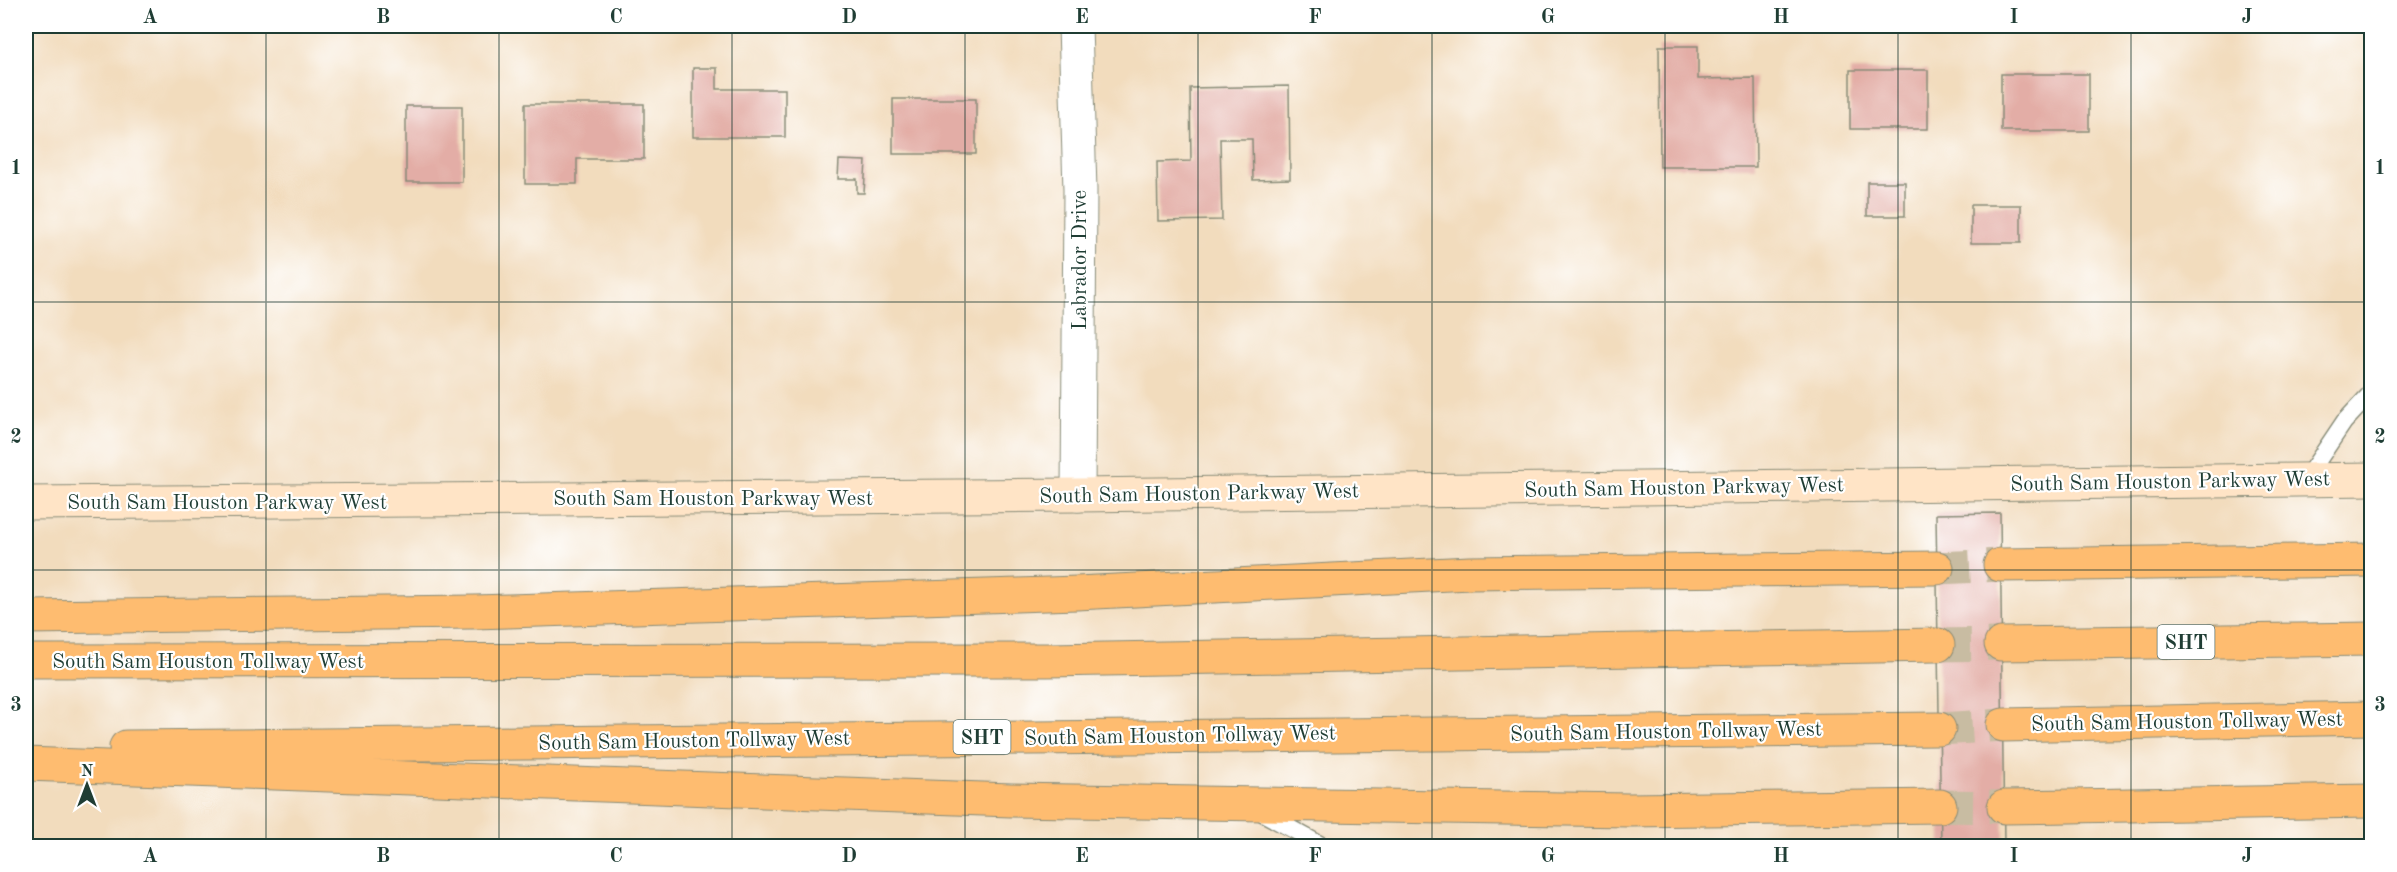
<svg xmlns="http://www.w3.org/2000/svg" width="2397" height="872" viewBox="0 0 2397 872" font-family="'Old Standard TT',serif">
<rect width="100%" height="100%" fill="#fff"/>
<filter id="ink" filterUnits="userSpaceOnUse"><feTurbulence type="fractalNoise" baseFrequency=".0167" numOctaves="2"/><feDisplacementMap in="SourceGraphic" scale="12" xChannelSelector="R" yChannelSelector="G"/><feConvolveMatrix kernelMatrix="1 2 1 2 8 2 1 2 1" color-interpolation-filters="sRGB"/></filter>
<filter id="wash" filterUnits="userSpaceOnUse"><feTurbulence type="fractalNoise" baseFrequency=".008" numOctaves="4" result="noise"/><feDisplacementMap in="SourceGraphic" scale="24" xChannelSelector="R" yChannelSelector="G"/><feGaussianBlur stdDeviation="1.35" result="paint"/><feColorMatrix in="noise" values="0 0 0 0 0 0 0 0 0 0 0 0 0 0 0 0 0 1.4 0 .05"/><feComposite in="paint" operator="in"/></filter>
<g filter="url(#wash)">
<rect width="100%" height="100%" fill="#f2dcbd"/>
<g id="blocks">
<path fill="#e3ada6" d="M1659,46H1698V79L1755,78L1756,167H1660Z
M693,68H717V89H785V137H693Z
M1850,70H1928V129H1850Z
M2001,74H2089V131H2001Z
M1289,86L1290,179L1253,180L1252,139H1220L1222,220L1158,221L1157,162L1191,161L1190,88Z
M893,99H976V154H893Z
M525,104H644V159H577V184H525Z
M406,106H462V182H406Z
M839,160L866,161L864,193H857V179H838Z
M1867,182H1905V216H1867Z
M1971,205H2021V243H1971Z
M2000,513L2004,846H1941L1936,514Z"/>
</g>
</g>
<g filter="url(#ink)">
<use href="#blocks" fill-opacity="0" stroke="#888c78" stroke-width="1.5"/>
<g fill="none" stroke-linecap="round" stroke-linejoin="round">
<path stroke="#c8bca2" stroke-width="33" stroke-dasharray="33 16" stroke-linecap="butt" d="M1937,568L2000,565
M1938,645L2001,644
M1939,729L2003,725
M1940,806L2004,807"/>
<defs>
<path id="lane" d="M2305,480L2344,422L2372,392
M1257,810L1323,846"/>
<path id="street" d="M1075,26L1080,190L1078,495"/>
<path id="secondary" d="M26,503L1078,495L2372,479"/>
<path id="highway" d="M2000,565L2372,560
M26,617L474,612L1077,593L1470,573L1937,568
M2001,644L2372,639
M26,661L1048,660L1938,645
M2003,725L2372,718
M126,747L1939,729
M26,764L1011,800L1629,810L1940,806
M2004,807L2372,801"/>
</defs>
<use href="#lane" stroke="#888c78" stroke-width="19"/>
<use href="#street" stroke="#888c78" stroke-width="35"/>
<use href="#secondary" stroke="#888c78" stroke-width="35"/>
<use href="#highway" stroke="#888c78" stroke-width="35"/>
<use href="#lane" stroke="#fff" stroke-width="16"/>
<use href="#street" stroke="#fff" stroke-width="33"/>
<use href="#secondary" stroke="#ffe4c6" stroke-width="33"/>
<use href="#highway" stroke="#febc70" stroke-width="33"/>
</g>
</g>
<path fill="none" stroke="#1f3d34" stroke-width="1.5" stroke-opacity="0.55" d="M266,26V846M499,26V846M732,26V846M965,26V846M1198,26V846M1432,26V846M1665,26V846M1898,26V846M2131,26V846M26,302H2372M26,570H2372"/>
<g text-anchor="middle" stroke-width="4.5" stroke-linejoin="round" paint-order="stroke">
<g fill="#fff" stroke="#627771" stroke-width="1.5">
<rect x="2157.5" y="625" width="57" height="34" rx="4.5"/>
<rect x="953.5" y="720" width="57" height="34" rx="4.5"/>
</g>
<g font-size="20" font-weight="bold" fill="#1f3d34">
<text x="2186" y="649">SHT</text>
<text x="982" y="744">SHT</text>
</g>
<g font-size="21" fill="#1f3d34" stroke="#fff">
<text transform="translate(1079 260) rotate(-90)" y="7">Labrador Drive</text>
<text transform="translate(2170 481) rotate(-1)" y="7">South Sam Houston Parkway West</text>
<text transform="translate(1684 487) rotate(-1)" y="7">South Sam Houston Parkway West</text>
<text transform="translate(1199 493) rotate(-1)" y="7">South Sam Houston Parkway West</text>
<text x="713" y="505">South Sam Houston Parkway West</text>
<text x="227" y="509">South Sam Houston Parkway West</text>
<text x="208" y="668">South Sam Houston Tollway West</text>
<text transform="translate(2187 721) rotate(-1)" y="7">South Sam Houston Tollway West</text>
<text transform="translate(1666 731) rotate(-1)" y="7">South Sam Houston Tollway West</text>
<text transform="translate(1180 735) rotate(-1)" y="7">South Sam Houston Tollway West</text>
<text transform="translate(694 740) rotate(-1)" y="7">South Sam Houston Tollway West</text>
</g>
</g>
<rect width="2397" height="872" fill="none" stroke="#fff" stroke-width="66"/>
<g transform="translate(87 785)" stroke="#ffffff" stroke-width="4.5" paint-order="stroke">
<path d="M0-4.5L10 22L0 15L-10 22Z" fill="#1f3d34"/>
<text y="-9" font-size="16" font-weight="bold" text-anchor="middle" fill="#1f3d34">N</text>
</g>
<rect x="33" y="33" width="2331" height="806" fill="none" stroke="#1f3d34" stroke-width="2"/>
<g font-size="20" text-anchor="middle" font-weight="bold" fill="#1f3d34">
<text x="150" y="23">A</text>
<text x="383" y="23">B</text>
<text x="616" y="23">C</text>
<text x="849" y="23">D</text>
<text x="1082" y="23">E</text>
<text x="1315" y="23">F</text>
<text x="1548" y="23">G</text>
<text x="1781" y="23">H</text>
<text x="2014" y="23">I</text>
<text x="2247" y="23">J</text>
<text x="16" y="174">1</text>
<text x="2380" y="174">1</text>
<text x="16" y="443">2</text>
<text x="2380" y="443">2</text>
<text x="16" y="711">3</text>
<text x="2380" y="711">3</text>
<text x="150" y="862">A</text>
<text x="383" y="862">B</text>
<text x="616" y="862">C</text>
<text x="849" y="862">D</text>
<text x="1082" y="862">E</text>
<text x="1315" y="862">F</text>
<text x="1548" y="862">G</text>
<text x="1781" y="862">H</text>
<text x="2014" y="862">I</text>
<text x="2247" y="862">J</text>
</g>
</svg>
